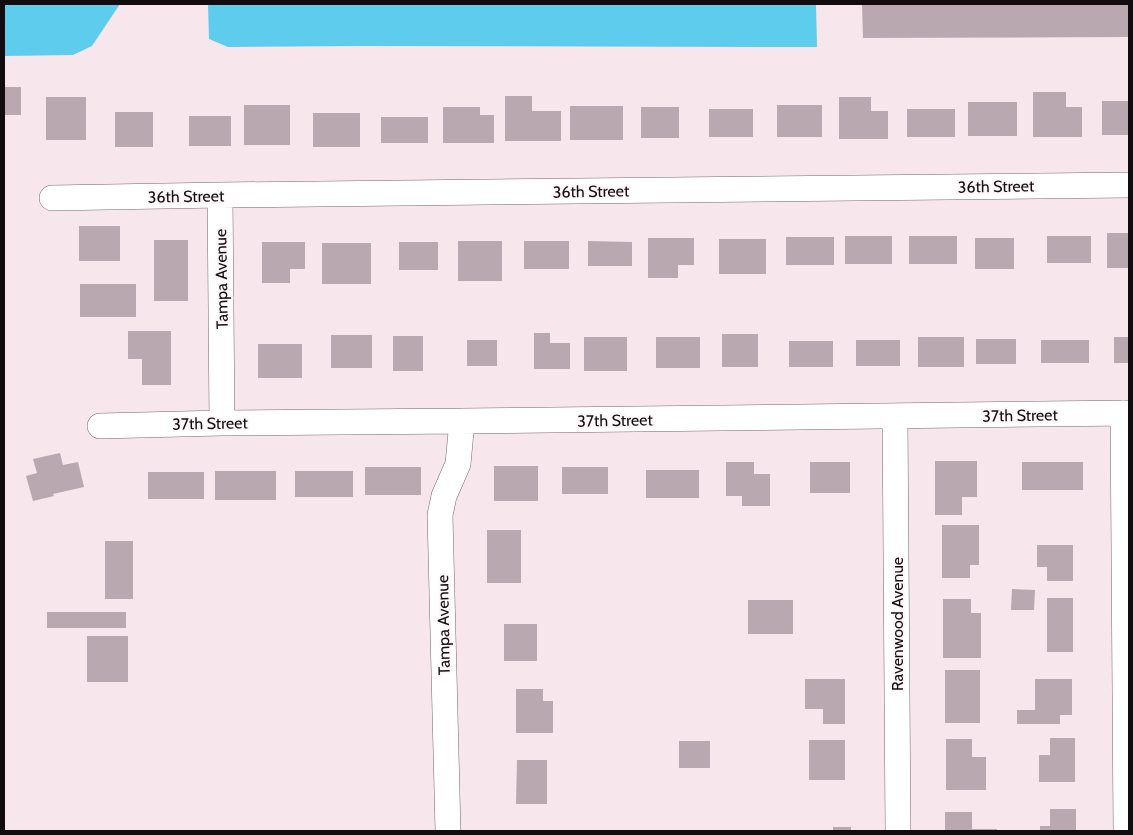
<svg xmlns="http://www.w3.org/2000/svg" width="1133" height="835" viewBox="0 0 1133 835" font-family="Cabin,sans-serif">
<rect width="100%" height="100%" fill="#f8e6ed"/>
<path fill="#5dcced" d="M4,4H120L92,46L73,55L4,56Z
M208,4H816L817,47L361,46L228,47L209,39Z"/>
<path fill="#b9a8af" d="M862,4H1129V37L863,38Z
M4,87H21V115H4Z
M1033,92H1066V107H1082V137H1033Z
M505,96H532V111H561V141H505Z
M46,97H86V140H46Z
M839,97H871V111H888V139H839Z
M1102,101H1129V135H1102Z
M968,102H1017V136H968Z
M244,105H290V145H244Z
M777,105H822V137H777Z
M570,106H623V140H570Z
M443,107H480V115H494V143H443Z
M641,107H679V138H641Z
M709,109H753V137H709Z
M907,109H955V137H907Z
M115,112H153V147H115Z
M313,113H360V147H313Z
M189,116H231V146H189Z
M381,117H428V143H381Z
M79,226H120V261H79Z
M1107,233H1129V268H1107Z
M845,236H892V264H845Z
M909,236H957V264H909Z
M1047,236H1091V263H1047Z
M786,237H834V265H786Z
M648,238H694V265H678V278H648Z
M975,238H1014V269H975Z
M719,239H766V274H719Z
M154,240H188V301H154Z
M458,241H502V281H458Z
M524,241H569V269H524Z
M588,241L632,242V266H588Z
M262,242H305V269H290V283H262Z
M399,242H438V270H399Z
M322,243H371V284H322Z
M80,284H136V317H80Z
M128,331H171V385H142V359H128Z
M534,333H550V343H570V369H534Z
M722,334H758V367H722Z
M331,335H372V368H331Z
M393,336H423V371H393Z
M584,337H627V371H584Z
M656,337H700V368H656Z
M918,337H964V367H918Z
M1114,337H1129V363H1114Z
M976,339H1016V364H976Z
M467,340H497V366H467Z
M856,340H900V366H856Z
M1041,340H1089V363H1041Z
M789,341H833V367H789Z
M258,344H302V378H258Z
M60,453L63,465L78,462L84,487L53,494L54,496L33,501L26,476L37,473L33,459Z
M935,461H977V497H962V515H935Z
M726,462H754V474H770V506H742V496H726Z
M810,462H850V493H810Z
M1022,462H1083V490H1022Z
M494,466H538V501H494Z
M365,467H421V495H365Z
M562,467H608V494H562Z
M646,470H699V498H646Z
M215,471H276V500H215Z
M295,471H353V497H295Z
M148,472H204V499H148Z
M942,525H979V565H970V578H942Z
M487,530H521V583H487Z
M105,541H133V599H105Z
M1037,545H1073V581H1047V567H1037Z
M1012,589L1035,590L1034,610H1011Z
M1047,598H1073V652H1047Z
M943,599H971V613H981V658H943Z
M748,600H793V634H748Z
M47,612H126V628H47Z
M504,624H537V661H504Z
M87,636H128V682H87Z
M945,670H980V723H945Z
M805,679H845V724H823V709H805Z
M1035,679H1072V715H1060V724H1017V710H1035Z
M516,689H543V701H553V733H516Z
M1050,738H1075V782H1039V755H1050Z
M946,739H972V757H986V790H946Z
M809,740H845V780H809Z
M679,741H710V768H679Z
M517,760H547V804H516Z
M1050,809H1076V831H1040V826H1050Z
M945,812H972V829H997V831H945Z
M833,827H851V831H833Z"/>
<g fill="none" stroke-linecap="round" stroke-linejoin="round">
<defs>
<path id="minor" d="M220,195L222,423
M52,198L220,195L1129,185
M1123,413L1126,831
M895,416L898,831
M100,426L222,423L462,421L1129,413
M448,831L440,515L444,496L458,464L462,421"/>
</defs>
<use href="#minor" stroke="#76666d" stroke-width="26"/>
<use href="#minor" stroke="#fff" stroke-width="25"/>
</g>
<g text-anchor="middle" stroke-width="4.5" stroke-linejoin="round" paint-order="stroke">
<g font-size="16" fill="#120c0e" stroke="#fef7fa">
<text transform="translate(996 186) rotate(-1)" y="6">36th Street</text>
<text transform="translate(591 191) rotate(-1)" y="6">36th Street</text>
<text transform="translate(186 196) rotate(-1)" y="6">36th Street</text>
<text transform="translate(221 279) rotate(-91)" y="6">Tampa Avenue</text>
<text transform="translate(1020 415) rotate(-1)" y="6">37th Street</text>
<text transform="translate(615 420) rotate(-1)" y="6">37th Street</text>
<text transform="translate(210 423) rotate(-1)" y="6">37th Street</text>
<text transform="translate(897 624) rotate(-90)" y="6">Ravenwood Avenue</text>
<text transform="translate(443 625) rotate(-91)" y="6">Tampa Avenue</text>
</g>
</g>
<rect width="1133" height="835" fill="none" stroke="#120c0e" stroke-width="10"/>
</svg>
